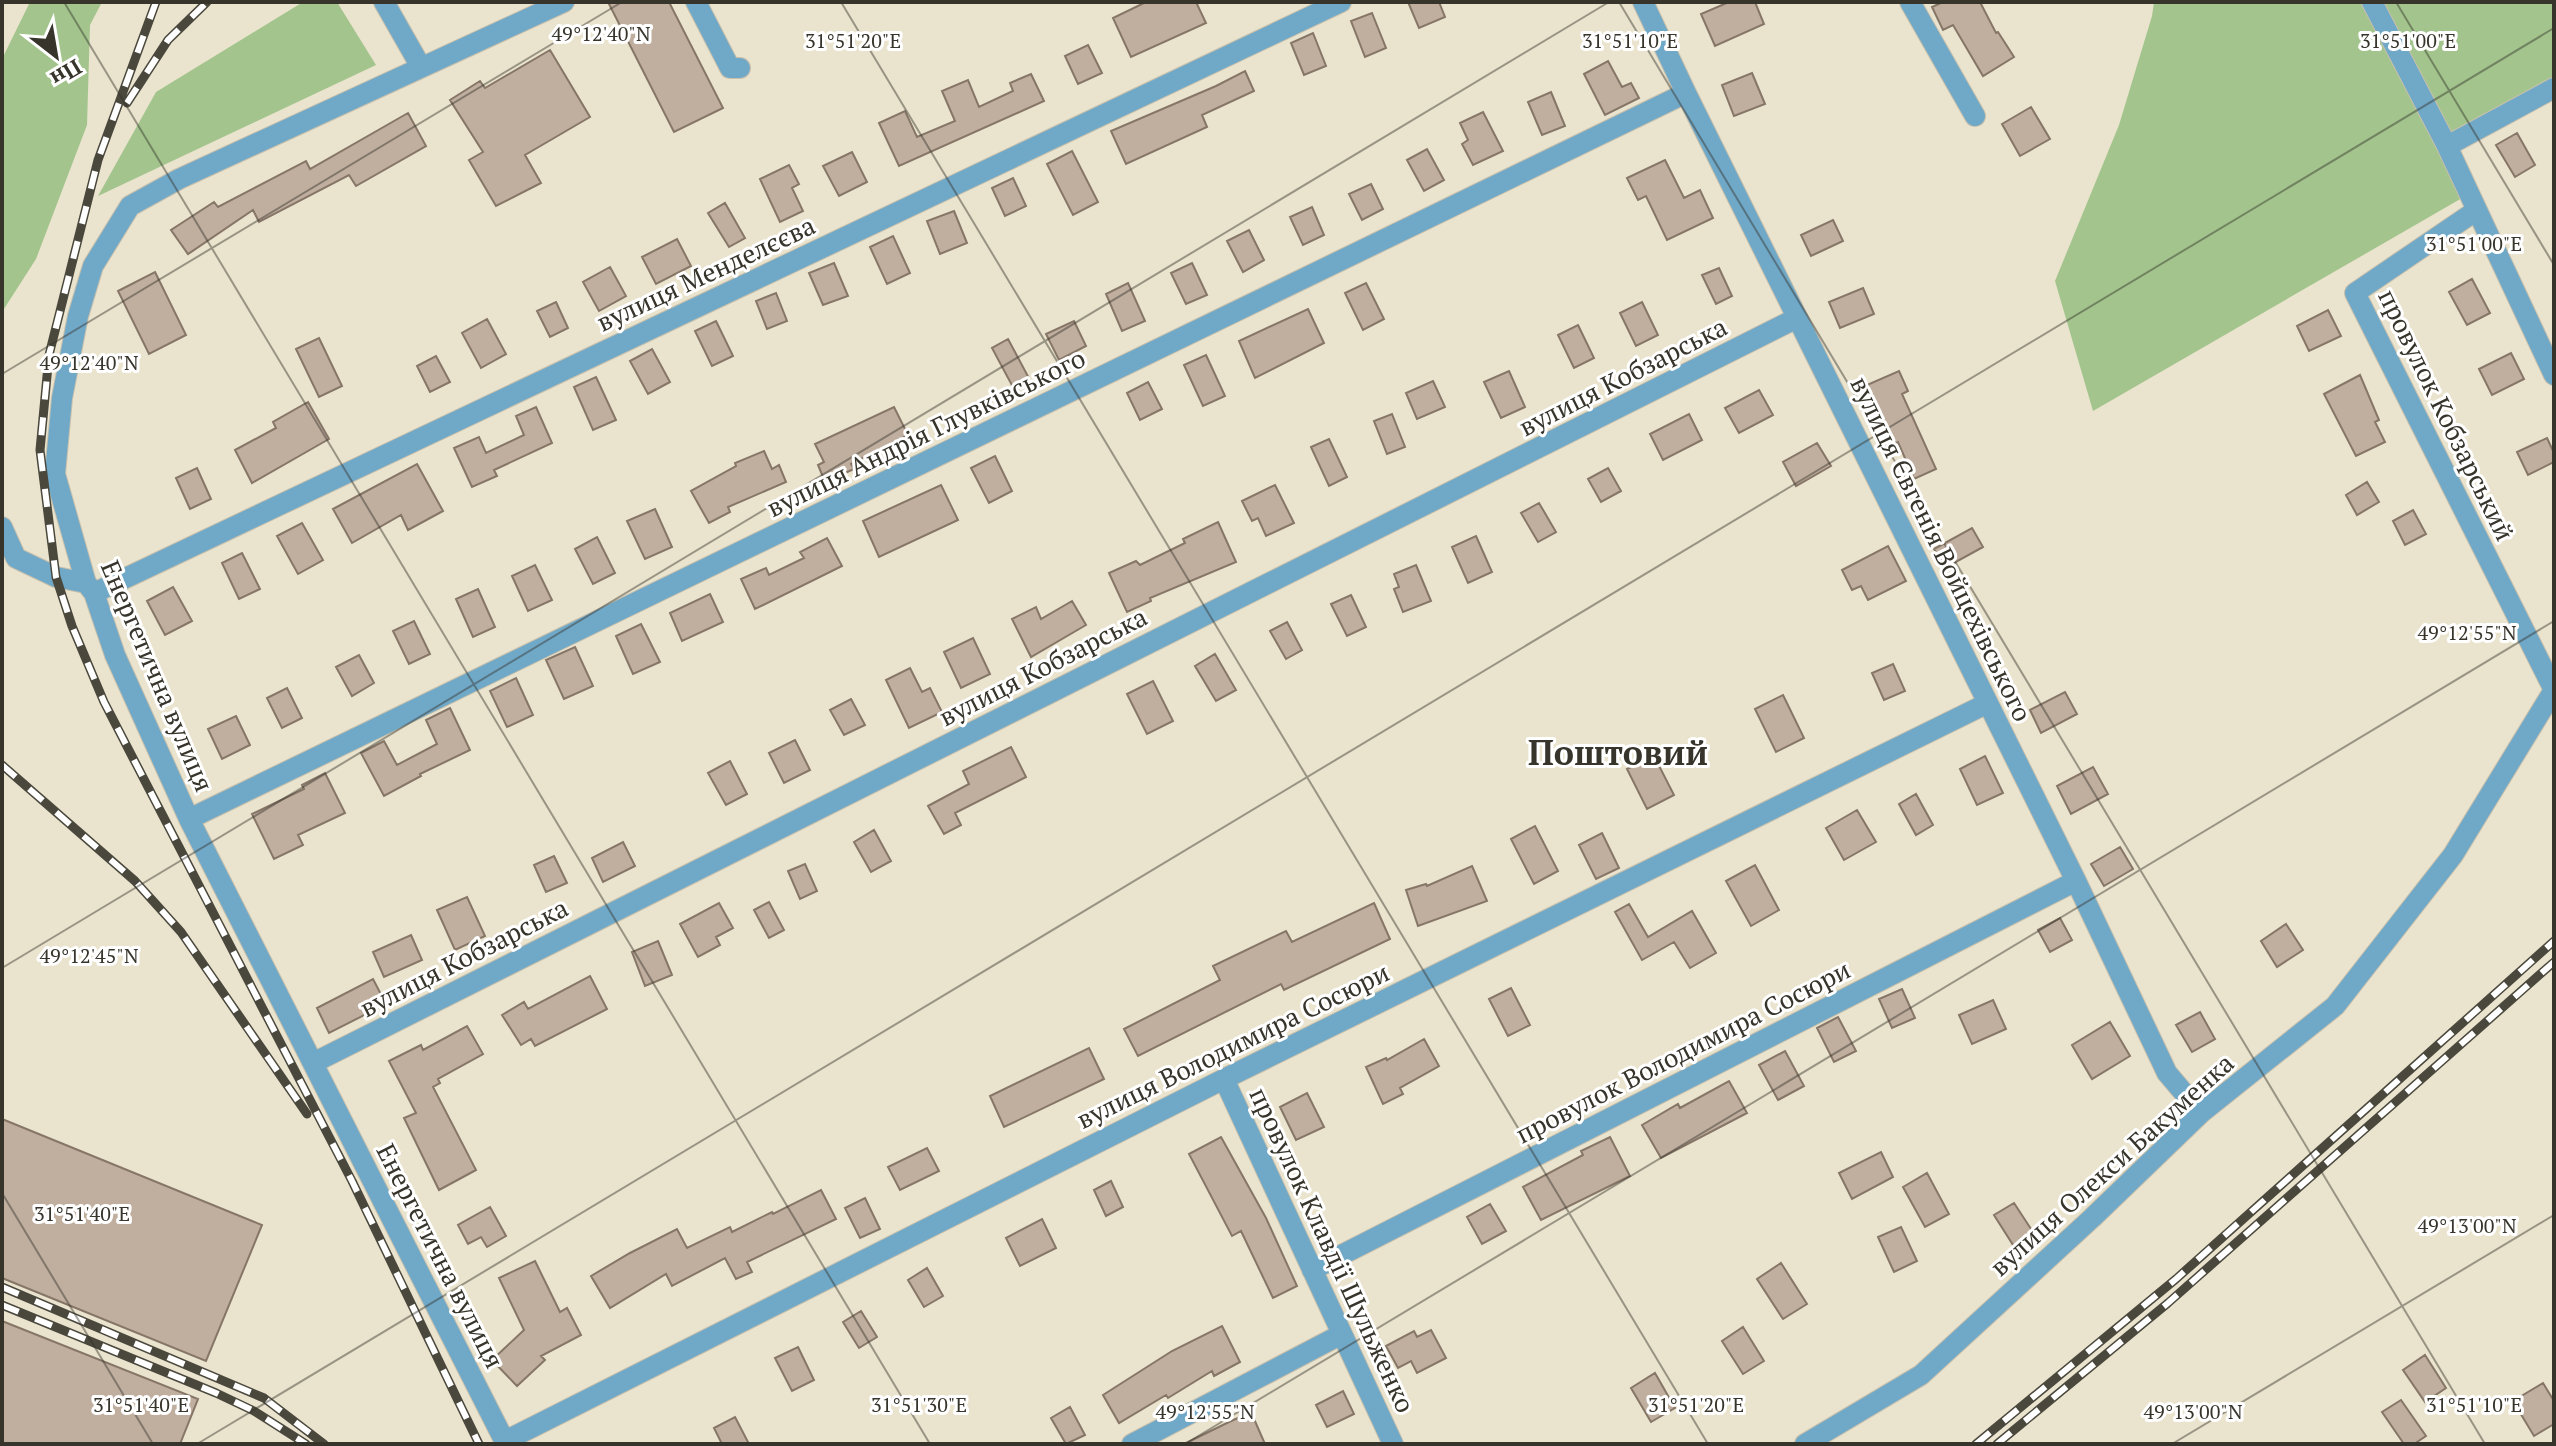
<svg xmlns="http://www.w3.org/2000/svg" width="2556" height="1446" viewBox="0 0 2556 1446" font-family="'PT Serif',serif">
<rect width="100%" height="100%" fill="#eae3cd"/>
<path fill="#a3c58d" d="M30,2H102L90,25L87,125L36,259L2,312V59Z
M303,2H337L376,65L98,196L156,92Z
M2154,2H2554V88L2447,146L2469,194L2093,411L2055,281L2119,125L2152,16Z"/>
<path fill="#c0af9f" stroke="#867667" stroke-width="2" d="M608,2H669L723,108L674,132Z
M1146,2H1196L1206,23L1131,57L1113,18Z
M1408,2H1439L1445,17L1419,28Z
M1729,2H1755L1764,24L1715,46L1701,14Z
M1943,2H1980L1996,33L1998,32L2014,57L1983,76L1953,25L1943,30L1932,7Z
M1372,13L1386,48L1365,57L1351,21Z
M1313,33L1326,66L1304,75L1291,43Z
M1088,45L1102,73L1078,84L1065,56Z
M550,50L590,117L525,155L541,183L496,206L469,160L483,152L450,100L480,81L485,88Z
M1608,61L1622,87L1631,83L1639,98L1605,115L1584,74Z
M1245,71L1254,91L1202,115L1207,127L1126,164L1111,131L1216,86Z
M1752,73L1765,104L1734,116L1722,85Z
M1031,74L1044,101L899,166L879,123L905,111L917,137L955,121L942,91L968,80L979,107L1013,91L1010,83Z
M1551,92L1565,126L1542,135L1528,102Z
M2031,107L2050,139L2020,156L2002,124Z
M1483,112L1503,151L1473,165L1462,144L1468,140L1460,123Z
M408,113L426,146L356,186L349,175L259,222L253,210L188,254L171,230L214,202L218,207L306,161L310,169Z
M2517,133L2535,165L2515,177L2496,145Z
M1427,149L1444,180L1424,191L1407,160Z
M1072,151L1098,202L1073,215L1047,164Z
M852,152L867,182L839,196L823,166Z
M1665,160L1684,198L1700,190L1713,218L1667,240L1646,196L1638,200L1627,178Z
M789,165L799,184L792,188L803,211L780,222L760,179Z
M1013,178L1026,206L1005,216L992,188Z
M1371,184L1383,209L1362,220L1349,194Z
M725,203L745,238L729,247L708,213Z
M1312,207L1324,235L1303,245L1290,217Z
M954,211L967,243L940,254L927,221Z
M1833,220L1843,241L1811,256L1801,235Z
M1249,230L1264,260L1243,272L1227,241Z
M893,236L910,273L887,284L870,247Z
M677,239L691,266L656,284L642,257Z
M834,263L848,296L823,305L809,273Z
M1192,263L1207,295L1186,304L1171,273Z
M610,267L626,296L599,311L583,282Z
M1719,268L1732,296L1716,304L1702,275Z
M155,272L186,335L149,354L118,291Z
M2472,279L2490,313L2467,325L2449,292Z
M1128,283L1145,321L1122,331L1106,294Z
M1366,283L1384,319L1363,330L1345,293Z
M1863,288L1874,314L1840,328L1829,302Z
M776,293L787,321L767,329L756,301Z
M556,302L568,328L550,337L537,311Z
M1642,302L1658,335L1636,346L1620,313Z
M1308,309L1324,343L1255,378L1239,341Z
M2328,310L2341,336L2309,351L2297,326Z
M487,319L506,354L481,368L462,333Z
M716,321L733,356L712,366L695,331Z
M1074,321L1086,346L1059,360L1046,334Z
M1578,325L1594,358L1574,368L1558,335Z
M319,338L342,386L319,397L296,349Z
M1008,339L1031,382L1015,391L992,348Z
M652,349L670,382L648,394L630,361Z
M2511,353L2524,379L2492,395L2479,369Z
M1206,355L1225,396L1203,406L1184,365Z
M436,356L450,382L430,392L417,366Z
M1509,371L1525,407L1501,418L1484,382Z
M1899,371L1908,391L1902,394L1936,469L1914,479L1898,442L1888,447L1879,427L1884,425L1867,385Z
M2360,375L2379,420L2375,422L2385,442L2356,456L2324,394Z
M596,377L616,420L593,430L574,387Z
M1433,381L1445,407L1417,419L1406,393Z
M1148,382L1162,409L1140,420L1127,393Z
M1759,390L1773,415L1739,433L1725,408Z
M308,402L329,439L252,483L235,450L276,428L273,422Z
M536,407L552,443L494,470L497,476L472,487L454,448L479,437L486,453L524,435L516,416Z
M894,407L908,435L851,464L854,469L825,482L818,465L824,462L815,444Z
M1392,414L1405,447L1387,454L1374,421Z
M1689,414L1702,440L1663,460L1650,434Z
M2547,438L2554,453V462L2528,475L2517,452Z
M1329,439L1347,477L1329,486L1311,447Z
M1817,443L1831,466L1796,486L1783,462Z
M764,451L772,469L779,465L786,482L728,507L730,512L709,523L691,491L736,466L735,463Z
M995,456L1012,491L989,503L971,468Z
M417,464L443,511L408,530L401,515L352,543L333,509Z
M197,468L211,499L190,509L176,478Z
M1608,468L1621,491L1601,502L1588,479Z
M2367,482L2379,502L2357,515L2346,495Z
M941,485L958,520L879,557L863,521Z
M1275,485L1294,523L1266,536L1258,518L1252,521L1242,501Z
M1539,503L1556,532L1538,542L1521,513Z
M655,509L672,547L645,559L627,521Z
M2413,510L2426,534L2405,545L2393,521Z
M1218,522L1236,562L1150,598L1151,601L1127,612L1109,573L1136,561L1140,565L1185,543L1183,539Z
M302,523L323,560L298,574L277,536Z
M1972,528L1983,547L1945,568L1934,549Z
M1476,536L1492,572L1468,583L1452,547Z
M597,537L615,573L593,584L575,549Z
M827,538L842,566L755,609L741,579L766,568L769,575L804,558L800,552Z
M1888,546L1906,581L1868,600L1861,586L1852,590L1842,570Z
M242,553L260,589L239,599L222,563Z
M535,565L552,600L528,611L512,576Z
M1416,565L1431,601L1403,612L1394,589L1399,587L1394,574Z
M173,587L192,621L165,635L147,601Z
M478,589L495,627L473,637L456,599Z
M710,594L723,622L682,641L670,613Z
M1351,595L1366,627L1347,636L1331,604Z
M1072,601L1086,625L1031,657L1012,619L1036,607L1041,619Z
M414,621L430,654L409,664L393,631Z
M1287,622L1302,650L1286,659L1270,631Z
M641,624L660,662L633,674L616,636Z
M973,638L990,674L961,688L944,652Z
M575,647L593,686L564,699L546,660Z
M1215,654L1236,690L1216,701L1195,666Z
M359,655L374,683L352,696L336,667Z
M1893,664L1905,691L1884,700L1872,673Z
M910,668L922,692L930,688L942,712L909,728L886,680Z
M516,678L533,715L507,727L490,691Z
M1153,681L1173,721L1147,734L1127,694Z
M287,688L302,718L282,728L267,698Z
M2065,692L2077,714L2041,733L2030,710Z
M1783,695L1804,738L1776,752L1755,709Z
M851,699L865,725L844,735L830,710Z
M450,708L470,750L420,774L421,776L384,796L361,753L384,741L397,765L437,744L426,720Z
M236,716L250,745L222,759L208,729Z
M795,740L810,770L784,783L769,753Z
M1011,747L1026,777L955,813L961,825L944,834L928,806L969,784L963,771Z
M1654,756L1674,795L1647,809L1627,769Z
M1985,756L2003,793L1977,805L1960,769Z
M730,761L747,794L726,805L708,773Z
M2093,767L2108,794L2071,814L2057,786Z
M325,773L345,813L298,835L303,845L274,859L252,814L304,789L302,785Z
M1916,794L1933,825L1916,835L1899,804Z
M1857,810L1876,842L1844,860L1826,828Z
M1535,826L1558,871L1534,884L1511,839Z
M874,830L891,861L871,872L854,842Z
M1602,833L1619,868L1596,879L1579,845Z
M623,842L635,866L603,882L592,858Z
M2120,847L2133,869L2104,886L2091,864Z
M554,856L567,883L546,892L534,865Z
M805,864L817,891L800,899L788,871Z
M1755,865L1779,910L1751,926L1726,881Z
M1472,866L1487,901L1418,926L1406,890L1426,884L1427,886Z
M467,897L485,936L455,950L437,910Z
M769,902L784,930L769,938L754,910Z
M719,903L733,928L716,937L720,945L698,957L680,924Z
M1374,903L1390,939L1284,990L1281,984L1138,1056L1124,1029L1220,980L1213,966L1286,931L1292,942Z
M1629,904L1648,937L1692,911L1716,953L1690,968L1674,942L1642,960L1615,912Z
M2060,918L2072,940L2050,952L2038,930Z
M2286,924L2303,950L2277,967L2261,941Z
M411,935L422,960L384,977L373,952Z
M658,941L672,975L645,986L632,952Z
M590,976L607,1009L535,1046L531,1039L521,1045L502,1015L524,1002L528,1009Z
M373,979L386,1004L329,1033L317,1008Z
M1511,988L1530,1025L1508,1036L1489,999Z
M1902,989L1915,1018L1892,1028L1879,999Z
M1993,1000L2006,1029L1972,1044L1959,1015Z
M2200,1012L2215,1039L2192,1052L2176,1025Z
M1838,1017L1856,1051L1834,1062L1817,1028Z
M2110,1022L2130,1056L2092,1079L2072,1045Z
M467,1026L483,1054L438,1079L440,1083L433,1087L476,1170L439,1190L404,1118L416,1113L389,1061L421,1045L423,1050Z
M1424,1039L1439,1066L1400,1088L1403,1094L1383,1104L1366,1067L1386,1058L1387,1060Z
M1089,1048L1104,1079L1004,1127L990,1096Z
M1785,1051L1804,1086L1778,1100L1759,1065Z
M1729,1081L1747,1113L1661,1158L1642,1125L1678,1104L1680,1108Z
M1307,1093L1324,1127L1296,1140L1280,1107Z
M2,1119L262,1225L206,1361L2,1278Z
M1221,1137L1266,1218L1297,1286L1273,1298L1241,1231L1232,1236L1189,1154Z
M1610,1137L1630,1176L1541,1220L1523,1187L1583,1155L1581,1151Z
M927,1148L939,1171L900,1190L888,1167Z
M1881,1152L1893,1177L1852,1199L1839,1173Z
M1927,1173L1949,1214L1925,1227L1903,1187Z
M1111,1181L1123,1207L1106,1216L1094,1190Z
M821,1190L836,1219L747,1262L752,1272L736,1279L725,1258L672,1286L666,1274L610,1308L591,1276L630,1253L677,1229L687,1248L730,1227L732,1232L772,1212L773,1214Z
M865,1198L880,1229L860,1238L845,1208Z
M2014,1203L2035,1235L2015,1248L1994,1215Z
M1490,1204L1506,1231L1482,1244L1467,1217Z
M490,1207L506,1236L487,1247L481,1237L468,1244L458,1225Z
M1042,1219L1056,1248L1020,1266L1006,1238Z
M1901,1227L1917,1261L1894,1272L1878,1237Z
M535,1261L560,1312L567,1308L581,1335L541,1356L545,1360L517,1386L492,1360L524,1330L499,1278Z
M1781,1263L1807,1304L1783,1319L1757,1279Z
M927,1268L943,1296L924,1307L908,1280Z
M861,1311L877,1337L859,1348L843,1322Z
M2,1321L198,1399L180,1444H2Z
M1222,1326L1240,1362L1214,1376L1212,1371L1168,1398L1166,1395L1119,1423L1103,1395L1172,1351Z
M1743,1327L1764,1361L1743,1374L1722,1341Z
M1431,1330L1446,1358L1417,1373L1411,1361L1398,1368L1386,1346L1414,1331L1417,1337Z
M798,1347L814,1380L792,1391L775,1358Z
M2425,1355L2446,1388L2425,1402L2403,1370Z
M1655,1373L1675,1408L1651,1422L1631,1388Z
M2543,1383L2554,1401V1424L2534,1436L2513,1401Z
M1343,1391L1354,1414L1327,1427L1316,1405Z
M2401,1400L2426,1436L2414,1444H2404L2382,1412Z
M1070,1407L1085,1435L1066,1444L1051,1418Z
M1251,1412L1265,1444H1184L1229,1422Z
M735,1417L749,1444H722L714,1428Z"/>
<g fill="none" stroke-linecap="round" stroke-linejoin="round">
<defs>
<path id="minor" d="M384,2L421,67
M696,2L730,68H740
M1643,2L1686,93L2076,881L2167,1073L2201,1113
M1910,2L1975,116
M2372,2L2447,146L2554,375
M2447,146L2554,88
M2477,210L2355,293L2554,690
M2,527L16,558L56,577L86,583
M94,593L1341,2
M189,819L1686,93
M313,1063L1797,318
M1224,1079L1393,1444
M1312,1270L2076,881
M505,1441L1224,1079L1988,703
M506,1444L189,819L115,655L94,593L86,583L55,474L62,398L78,316L93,266L130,206L179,179L564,2
M1132,1444L1342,1334
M1805,1444L1921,1375L2092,1218L2201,1113L2335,1006L2453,855L2554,690"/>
</defs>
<use href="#minor" stroke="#c6c0ad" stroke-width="22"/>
<use href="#minor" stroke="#70a8c8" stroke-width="20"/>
<defs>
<path id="rail" d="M156,2L98,160L49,355L40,450L56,577L72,626L104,702L352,1181L479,1444
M127,103L168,40L207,2
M2,765L135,881L181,932L307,1114
M2,1287L264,1398L324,1444
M2,1305L216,1393L254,1411L306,1444
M1976,1444L2176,1279L2554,941
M1997,1444L2168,1303L2554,962"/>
</defs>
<use href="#rail" stroke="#4a483d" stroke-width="9"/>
<use href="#rail" stroke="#fff" stroke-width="6" stroke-dasharray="18" stroke-linecap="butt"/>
</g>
<path fill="none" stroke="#36342b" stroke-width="2" stroke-opacity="0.45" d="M64,2L930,1444M841,2L1708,1444M1619,2L2485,1444M2396,2L2554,265M2,374L622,2M2,968L1609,2M2,1193L153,1444M197,1444L2554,28M1185,1444L2554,621M2172,1444L2554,1215"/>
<g text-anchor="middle" stroke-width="6" stroke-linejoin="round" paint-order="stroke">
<g font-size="26" fill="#36342b" stroke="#fff">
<text transform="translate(706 274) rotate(-25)" y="9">вулиця Менделєєва</text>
<text transform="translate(1623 377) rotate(-27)" y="9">вулиця Кобзарська</text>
<text transform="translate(2446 415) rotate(64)" y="9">провулок Кобзарський</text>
<text transform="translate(926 433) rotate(-26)" y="9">вулиця Андрія Глувківського</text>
<text transform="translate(1941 549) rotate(64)" y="9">вулиця Євгенія Войцехівського</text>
<text transform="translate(1043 667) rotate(-27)" y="9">вулиця Кобзарська</text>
<text transform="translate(157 676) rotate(67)" y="9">Енергетична вулиця</text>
<text transform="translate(464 958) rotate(-27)" y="9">вулиця Кобзарська</text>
<text transform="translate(1233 1046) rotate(-26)" y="9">вулиця Володимира Сосюри</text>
<text transform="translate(1683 1052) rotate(-27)" y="9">провулок Володимира Сосюри</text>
<text transform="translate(2112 1165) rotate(-42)" y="9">вулиця Олекси Бакуменка</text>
<text transform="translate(1332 1250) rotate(65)" y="9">провулок Клавдії Шульженко</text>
<text transform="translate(440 1256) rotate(63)" y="9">Енергетична вулиця</text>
</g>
<g font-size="34" font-weight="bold" fill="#36342b" stroke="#fff">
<text x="1618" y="765">Поштовий</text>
</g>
</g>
<g font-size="20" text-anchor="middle" fill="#36342b" stroke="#fff" stroke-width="6" stroke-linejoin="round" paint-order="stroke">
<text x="601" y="41">49°12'40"N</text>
<text x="853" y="48">31°51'20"E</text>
<text x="1630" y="48">31°51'10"E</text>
<text x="2408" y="48">31°51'00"E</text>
<text x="2474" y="251">31°51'00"E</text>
<text x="89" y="370">49°12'40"N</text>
<text x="2467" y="640">49°12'55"N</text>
<text x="89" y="963">49°12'45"N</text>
<text x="82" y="1221">31°51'40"E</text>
<text x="2467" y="1233">49°13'00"N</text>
<text x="141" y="1412">31°51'40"E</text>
<text x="919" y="1412">31°51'30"E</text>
<text x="1696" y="1412">31°51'20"E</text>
<text x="2474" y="1412">31°51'10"E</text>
<text x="1205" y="1419">49°12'55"N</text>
<text x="2193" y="1419">49°13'00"N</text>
</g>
<rect width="2556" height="1446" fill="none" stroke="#36342b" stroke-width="8"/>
<g transform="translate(56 56) rotate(149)" stroke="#ffffff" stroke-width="6" paint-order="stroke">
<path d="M0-6L14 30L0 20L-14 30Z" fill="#36342b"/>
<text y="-12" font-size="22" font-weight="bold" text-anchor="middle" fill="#36342b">Пн</text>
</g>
</svg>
